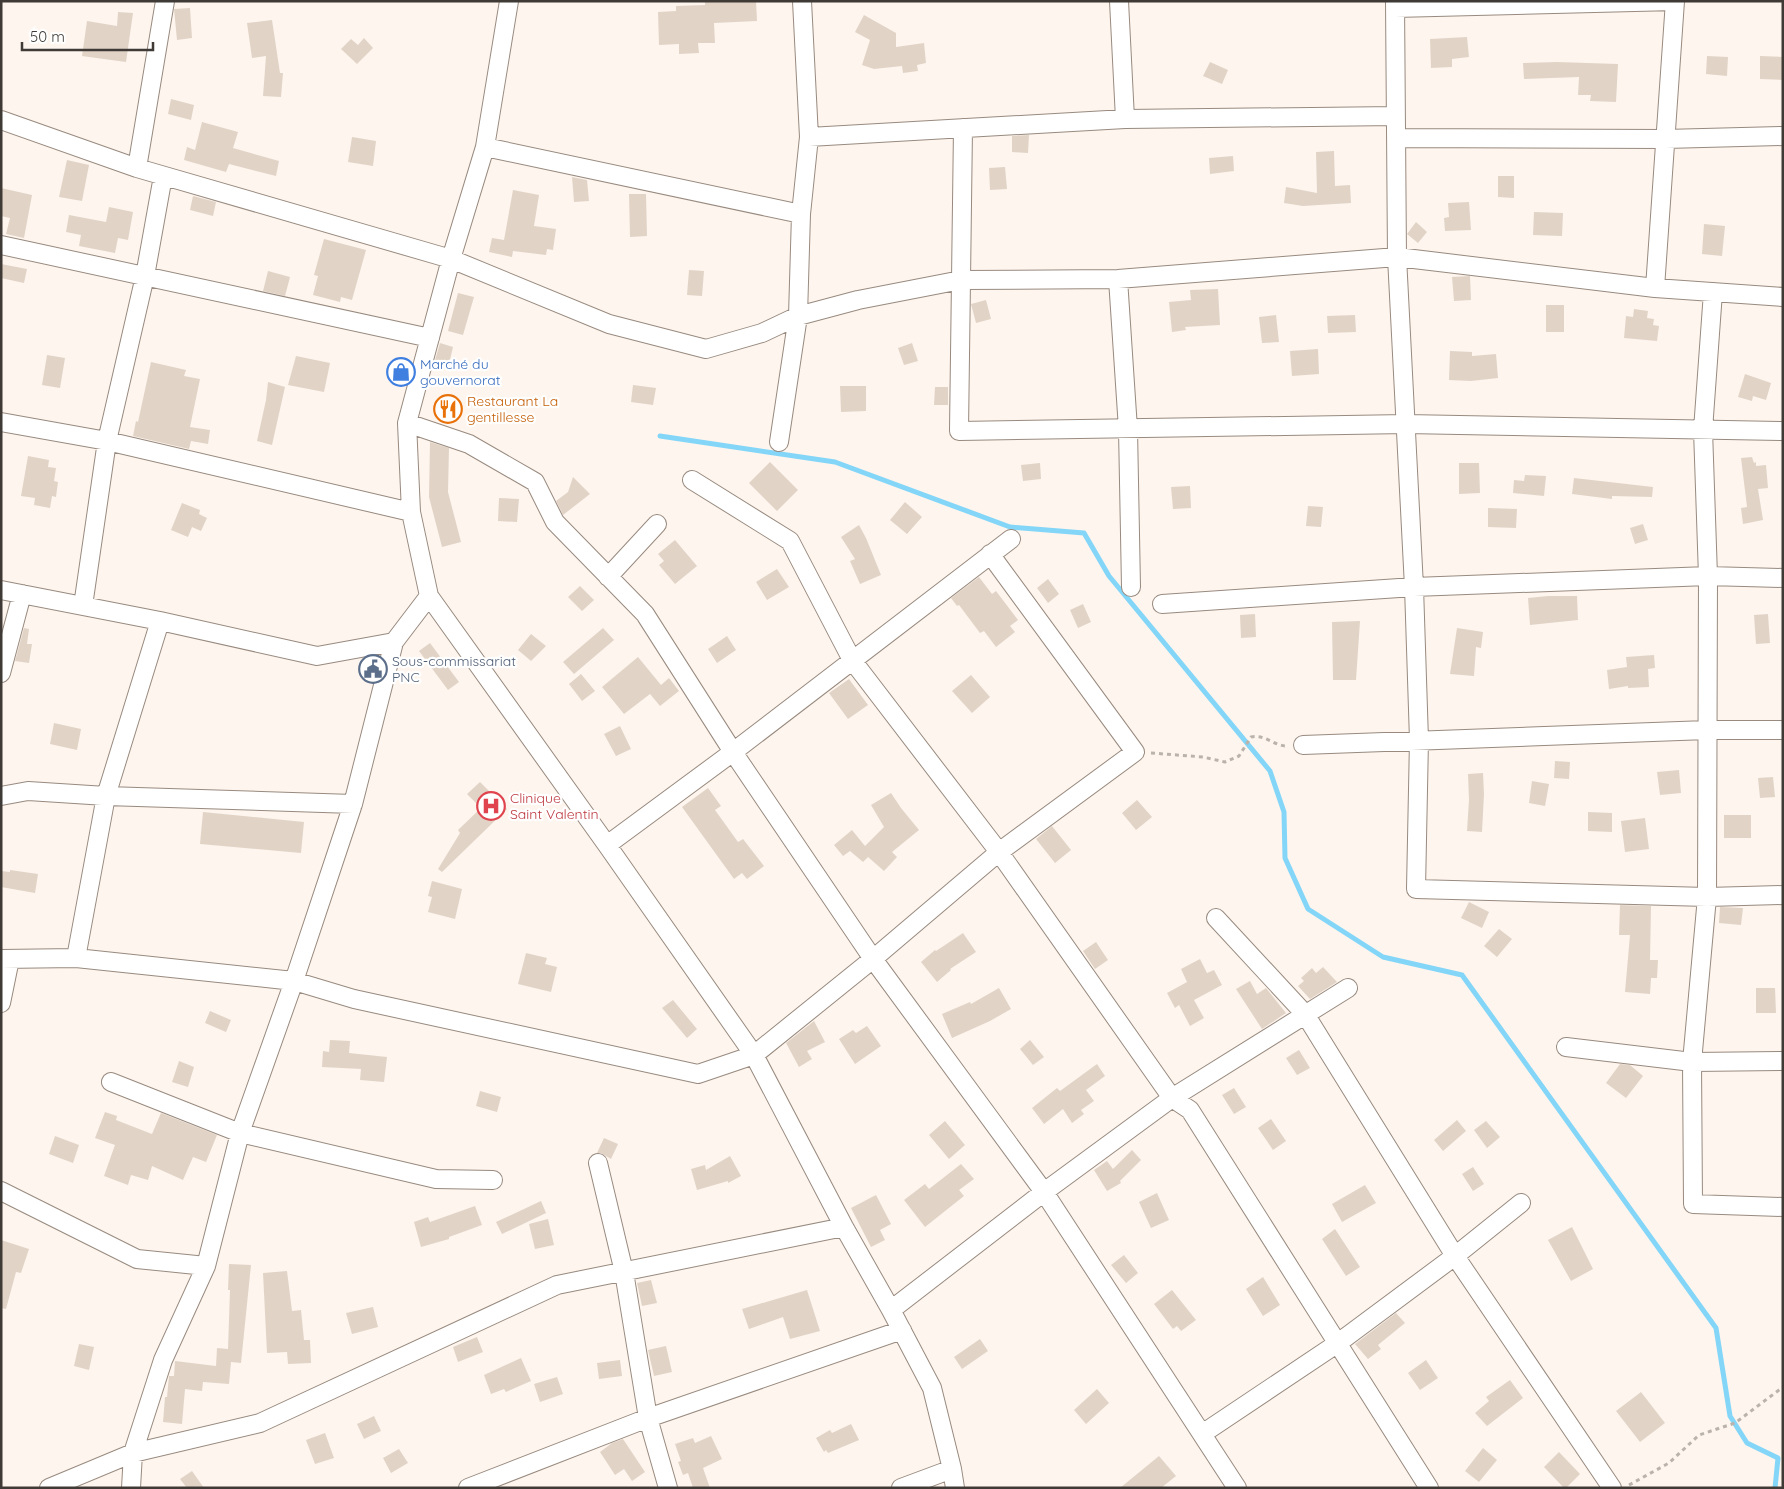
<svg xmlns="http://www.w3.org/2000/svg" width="1784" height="1489" viewBox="0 0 1784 1489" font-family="Quicksand,sans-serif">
<rect width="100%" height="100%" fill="#fef5ee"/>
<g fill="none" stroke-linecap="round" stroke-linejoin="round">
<path stroke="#83d6f8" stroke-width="5" d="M660,436L835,462L1010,527L1084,533L1109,576L1270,771L1284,812L1285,858L1308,909L1383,957L1462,975L1716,1328L1730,1416L1747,1443L1778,1458L1775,1488"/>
</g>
<path fill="#e1d4c7" d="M705,1H756L757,21L714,23L715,43H698L699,53L679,54V44L659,45L658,12L676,11V6L705,5Z
M190,8L192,38L177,40L174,9Z
M118,12L133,13L126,62L82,56L87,21L117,26Z
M864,15L896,33V47L924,43L926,63L917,65L918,71L903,73L902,66L874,69L862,65L870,40L855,32Z
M272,20L280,73H283L281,97L263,96L266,56L252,58L247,23Z
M1467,37L1469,57L1452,59V67L1431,68L1430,39Z
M364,38L373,48L357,64L341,49L351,39L358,45Z
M1707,56L1728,57L1727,76L1706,74Z
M1760,56L1783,57V80L1760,79Z
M1210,62L1228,70L1222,84L1203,76Z
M1557,62L1618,64L1616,102L1590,101L1591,95H1578L1579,77L1524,79L1523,63Z
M171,99L194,105L191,120L168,114Z
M202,122L238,132L233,148L279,161L276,176L229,164L226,172L184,160L187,147L195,150Z
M1029,135L1028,153L1012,152V136Z
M352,137L376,141L373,166L348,162Z
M1334,151L1335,186L1350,185L1351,203L1303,206L1284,203L1286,187L1317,193L1316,152Z
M1233,156L1234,171L1210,174L1209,158Z
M67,160L89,165L82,201L59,197Z
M1005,167L1007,189L990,190L989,168Z
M1498,176H1514V198L1498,197Z
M572,177L587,180L589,201L574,202Z
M1,188L32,195L24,238L6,234L10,218L1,216Z
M513,190L539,195L534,226L556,229L553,250L547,249L546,255L513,251L512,257L489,252L492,238L504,240Z
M629,194H646L647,236L630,237Z
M193,196L216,202L213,216L190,210Z
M1469,202L1471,230L1445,231L1444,218L1449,217L1448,203Z
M109,207L133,212L128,240L118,238L115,253L79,246L81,235L66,232L69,215L106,222Z
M1534,212L1563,213L1562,236L1533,235Z
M1416,222L1427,232L1418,243L1407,234Z
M1704,224L1725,226L1722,256L1702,254Z
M324,239L366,250L352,300L341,297L340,302L313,295L318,276L314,275Z
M1,264L27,269L24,283L1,278Z
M689,270L704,271L702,296L687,295Z
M268,271L290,277L285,296L263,291Z
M1470,276L1471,300L1454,301L1452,277Z
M1218,289L1220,325L1185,327L1186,330L1172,332L1169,302L1191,300L1190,290Z
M458,293L474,297L463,335L448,331Z
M986,300L991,319L976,323L971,304Z
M1546,305H1564V332H1546Z
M1634,309L1648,311L1647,318L1654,319L1653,325L1659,326L1657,341L1624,338L1626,316L1633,317Z
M1276,315L1279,342L1262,343L1259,317Z
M1355,315L1356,332L1328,333L1327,316Z
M440,343L453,347L449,364L435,360Z
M912,343L918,361L904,365L898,348Z
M1318,349L1319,374L1292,376L1290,351Z
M1450,351L1472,352V356L1496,354L1498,378L1471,381L1449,380Z
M47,355L65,358L60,388L42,385Z
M296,356L330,363L324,392L288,385Z
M151,362L186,370L184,376L200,379L190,427L210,430L208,444L191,441L189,449L133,436L136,421L138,422Z
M1745,374L1771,383L1766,400L1753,396L1752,401L1738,397Z
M268,382L285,387L272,445L257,441L266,400Z
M633,385L656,388L653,405L631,402Z
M840,386H866V411L841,412Z
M935,387H948V405H934Z
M430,442L449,448L448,492L461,542L442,547L429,497Z
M28,456L49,460L48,467L56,468L54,481L58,482L56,497L52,496L50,508L34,505L35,498L21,496Z
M1752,457L1754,463L1756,462V466L1766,465L1768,488L1758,489L1763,520L1743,524L1741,508L1747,507L1741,458Z
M770,462L798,490L777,511L749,483Z
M1040,463L1041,479L1023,481L1021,465Z
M1459,463H1479L1480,493L1459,494Z
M1525,475L1546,476L1544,496L1513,493L1514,480L1524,481Z
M573,477L590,494L563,515L556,501L568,492Z
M1574,478L1653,487L1652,497L1612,496V499L1572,494Z
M1190,486L1191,508L1173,509L1171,487Z
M499,498L519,499L517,522L498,521Z
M905,502L922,517L907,534L890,520Z
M182,503L200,510L199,514L207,518L201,531L192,527L188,537L171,530Z
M1308,506L1323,507L1321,527L1306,526Z
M1488,508L1517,509L1516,528L1488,527Z
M1643,524L1648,540L1635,544L1630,528Z
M859,525L866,538L881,575L860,584L850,561L855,559L841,537Z
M675,540L697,566L675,584L659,565L664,561L658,554Z
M777,569L789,587L767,600L756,582Z
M979,577L992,594L996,591L1018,620L1010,626L1015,632L996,647L984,631L980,633L959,605L957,606L951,598Z
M1048,579L1059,594L1048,603L1037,588Z
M580,586L594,600L582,611L568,597Z
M1548,596H1577L1578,620L1530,625L1528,598Z
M1083,604L1091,622L1078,628L1070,610Z
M1255,614L1256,637L1241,638L1240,615Z
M1768,614L1770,643L1756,644L1754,615Z
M1360,621L1356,680H1333L1332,622Z
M24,628L29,629L27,644H32L29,663L15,661Z
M603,628L614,640L574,674L563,662Z
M1457,628L1483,632L1481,648L1476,647L1474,676L1450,674Z
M531,634L546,646L531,661L518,650Z
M727,636L736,650L717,663L708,649Z
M430,643L459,682L448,690L419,651Z
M1654,655L1655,668L1648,669L1649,687L1628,688V686L1609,689L1607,670L1627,667L1626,657Z
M638,657L661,685L669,678L679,691L660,706L650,694L624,714L602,687Z
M581,674L595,691L582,701L569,684Z
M971,675L990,697L972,713L952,691Z
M849,679L868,705L848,719L829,693Z
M54,723L81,729L77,750L50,744Z
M620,726L631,749L616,756L604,734Z
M1555,761L1570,762L1569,779L1554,778Z
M1679,770L1681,793L1660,795L1657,772Z
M1483,773L1484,794L1482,832L1467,831L1469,800L1468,774Z
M1773,777L1775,797L1760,798L1758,778Z
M1532,781L1549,784L1545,806L1529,803Z
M480,782L507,809L442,872L438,869L460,833L458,830L481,808L467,794Z
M708,788L721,806L715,810L738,842L743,839L764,866L747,879L742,873L734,879L682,807Z
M891,793L901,808L919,830L892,852L897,857L884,871L868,857L863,862L850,851L843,856L834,845L852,830L865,846L884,827L871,805Z
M1137,800L1152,817L1136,830L1122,813Z
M203,812L304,822L301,853L200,844Z
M1588,812L1612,813V832L1588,831Z
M1724,815H1751V838H1724Z
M1645,818L1649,849L1625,852L1621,821Z
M1052,826L1071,850L1055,863L1036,839Z
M10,870L38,874L35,893L1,887V871L10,872Z
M432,881L462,889L455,919L428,912L432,897L428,896Z
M1469,902L1489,912L1482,928L1461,918Z
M1620,905L1651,906L1650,960H1658L1657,978H1651L1650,994L1625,992L1630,935H1619Z
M1720,907L1743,908L1741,925L1719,923Z
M1499,929L1512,939L1497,957L1484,946Z
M963,933L976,952L950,969L951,970L937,982L921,962L935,950L936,951Z
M1096,942L1108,960L1095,969L1083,951Z
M526,953L547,958L545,964L557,967L551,992L518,984Z
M1200,959L1207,973L1214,970L1222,985L1194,1000L1204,1018L1190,1026L1179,1005L1175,1008L1167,993L1187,982L1181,969Z
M1323,967L1337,982L1310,999L1298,986L1304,981L1301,978L1312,968L1316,973Z
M1250,981L1257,994L1266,988L1286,1013L1262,1029L1236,989Z
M999,988L1011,1009L990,1021L952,1038L942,1014L970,1002L971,1004Z
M1756,988H1775L1776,1013H1756Z
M673,1000L697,1029L687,1038L662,1008Z
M210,1011L231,1020L226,1032L205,1023Z
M814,1021L825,1042L807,1051L812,1059L799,1067L786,1043Z
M867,1026L881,1046L855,1064L839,1039L853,1030L856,1033Z
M330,1040L350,1041L349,1053L387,1057L384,1082L360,1080L361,1069L322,1067L323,1051L329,1052Z
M1030,1040L1044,1057L1033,1065L1020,1049Z
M1299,1050L1310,1068L1297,1075L1286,1058Z
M179,1061L194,1067L188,1087L172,1082Z
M1097,1064L1105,1076L1086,1090L1094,1101L1081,1110L1084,1114L1072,1123L1063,1109L1044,1124L1032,1108L1057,1088L1060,1091Z
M1620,1064L1630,1065L1643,1076L1626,1098L1606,1083Z
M1234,1088L1246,1107L1234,1114L1222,1095Z
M480,1091L501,1097L497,1112L476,1106Z
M105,1112L117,1116L116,1120L152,1134L161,1113L217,1135L206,1162L193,1157L183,1180L152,1166L148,1180L131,1175L128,1185L104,1176L115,1145L95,1138Z
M1271,1119L1286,1141L1273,1150L1258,1128Z
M1457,1120L1466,1131L1443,1151L1434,1140Z
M945,1121L965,1145L949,1159L929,1135Z
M1486,1121L1500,1137L1487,1148L1474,1130Z
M55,1136L79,1145L73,1163L49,1154Z
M604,1138L618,1144L611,1159L601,1153H597Z
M1132,1150L1141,1160L1120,1181L1121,1183L1107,1191L1094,1170L1107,1161L1113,1169Z
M730,1156L741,1176L728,1183V1181L697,1190L691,1169L705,1165L706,1170Z
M961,1164L974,1179L959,1190L964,1196L925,1227L904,1200L925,1184L929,1189Z
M1473,1167L1484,1184L1473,1191L1462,1174Z
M1365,1185L1376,1203L1342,1222L1332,1204Z
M1157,1193L1169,1220L1151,1228L1139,1202Z
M876,1195L891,1224L880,1230L885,1240L871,1247L851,1208Z
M541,1201L546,1213L502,1234L496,1222Z
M475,1206L482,1225L449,1237V1239L421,1247L414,1222L428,1217L430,1222Z
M548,1219L554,1245L535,1249L529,1224Z
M1572,1227L1593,1269L1571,1281L1548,1240Z
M1335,1229L1360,1267L1346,1276L1322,1239Z
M1,1240L29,1249L21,1273L16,1272L6,1309L1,1308Z
M1124,1255L1138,1273L1126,1283L1111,1265Z
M229,1264L251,1265L241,1363L231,1362L229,1384L203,1382L202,1391L185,1389L182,1424L163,1422L165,1397H167L169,1376H174L175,1361L216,1366L217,1348L228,1349L230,1290H228Z
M287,1271L292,1311L301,1310L304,1340H310L311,1363L288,1364L287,1352L267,1353L263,1273Z
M1263,1277L1280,1305L1263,1316L1246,1289Z
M651,1280L657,1303L642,1306L637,1283Z
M807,1290L820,1331L790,1339L783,1317L749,1329L742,1309Z
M1172,1290L1196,1320L1181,1331L1177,1326L1173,1329L1154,1304Z
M373,1307L378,1327L352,1334L346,1313Z
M1396,1313L1405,1323L1378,1345L1381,1349L1368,1359L1355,1344Z
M477,1337L483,1352L458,1362L453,1347Z
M980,1339L988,1351L962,1369L954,1357Z
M79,1344L94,1347L89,1370L74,1366Z
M666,1346L672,1372L654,1376L648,1350Z
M521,1358L531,1381L506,1392L504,1389L491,1394L484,1375Z
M620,1360L622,1376L599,1379L597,1363Z
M1426,1360L1438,1378L1420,1390L1408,1373Z
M557,1377L563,1394L540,1402L534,1384Z
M1510,1380L1523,1398L1487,1426L1475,1413L1489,1401L1486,1397Z
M1097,1389L1109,1403L1086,1424L1074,1410Z
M1641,1392L1665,1423L1640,1442L1616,1411Z
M374,1416L381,1431L364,1439L357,1424Z
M851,1424L859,1440L828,1453L826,1450L824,1452L816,1438L830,1430L832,1433Z
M325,1433L334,1458L315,1464L306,1440Z
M711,1436L722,1459L703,1468L710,1488H693L688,1473L683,1475L678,1462L681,1461L675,1444L693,1438L695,1443Z
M623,1439L645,1472L632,1481L624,1469L615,1475L600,1452L612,1443Z
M1483,1448L1497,1460L1479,1482L1465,1471Z
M399,1449L408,1463L391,1473L383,1458Z
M1559,1452L1580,1474L1566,1488H1564L1544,1467Z
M1159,1456L1176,1476L1161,1488H1120Z
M192,1471L204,1488H187L180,1479Z"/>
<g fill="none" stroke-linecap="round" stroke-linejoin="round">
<defs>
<path id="minor" d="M509,1L485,147L451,259L407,423L411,512L429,596L607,845L754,1055L844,1227L891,1310L932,1388L952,1469L955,1488
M1119,1L1125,119
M1395,1L1397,257L1414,587L1419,740L1416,889L1707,897L1783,895
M1395,8L1675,1
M1,120L137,168L451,259L609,324L706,349L762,333L798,316L858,300L961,280L1118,279L1397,257L1655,288L1783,297
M963,128L959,431L1406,424L1783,431
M809,137L1125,119L1396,116
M1396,138L1665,139L1783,136
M485,147L801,214
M137,168L165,1
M1,245L430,338
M1118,279L1128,429L1131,587
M1655,288L1675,1
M1713,292L1703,430L1708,576L1707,897L1692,1062L1693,1204L1783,1207
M1,422L107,441L411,512
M407,423L469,444L535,482L555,522L645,614L733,752L873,959L1044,1192L1237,1488
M779,442L798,316L801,214L809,137L802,1
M692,480L790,541L852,660L999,852L1172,1098L1190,1110L1429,1488
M608,577L657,524
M1,590L160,621L317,656L394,642
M1162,604L1414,587L1708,576L1783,578
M83,606L107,441L145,276L163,176
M1,673L22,594
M1303,745L1707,730H1783
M1,796L28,791L106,796L353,804
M607,845L733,752L1011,539
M1216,918L1305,1014L1455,1256L1612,1488
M76,958L106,796L160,621
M1,959L76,958L294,981L354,999L698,1074L754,1055L873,959L999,852L1135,752L990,554
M1,1003L10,959
M1566,1047L1692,1062L1783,1061
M111,1082L240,1133L436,1179L493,1180
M598,1163L624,1272L648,1418L668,1488
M1,1191L137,1259L206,1266
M891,1310L1044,1192L1172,1098L1348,988
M1202,1434L1338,1343L1455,1256L1521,1203
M49,1488L133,1453L260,1423L557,1285L844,1227
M131,1488L133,1453L163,1360L206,1266L240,1133L294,981L353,804L394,642L429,596
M468,1488L648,1418L902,1330
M901,1488L952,1469"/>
</defs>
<use href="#minor" stroke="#988a7f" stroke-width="20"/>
<path stroke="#bab3ac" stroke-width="3" stroke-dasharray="4 4" stroke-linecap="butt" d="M1151,753L1203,757L1225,762L1239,756L1251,737C1265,734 1274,746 1287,746
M1629,1485L1669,1463L1699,1435L1735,1423L1783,1387"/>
<use href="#minor" stroke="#fff" stroke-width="18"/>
</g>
<defs>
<symbol id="shop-ring" viewBox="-11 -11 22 22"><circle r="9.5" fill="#fff" stroke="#3f7fe0" stroke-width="1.5"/><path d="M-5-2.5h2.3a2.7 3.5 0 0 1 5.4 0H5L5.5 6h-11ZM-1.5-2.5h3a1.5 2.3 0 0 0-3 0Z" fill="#3f7fe0"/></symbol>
<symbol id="restaurant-ring" viewBox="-11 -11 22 22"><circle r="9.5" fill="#fff" stroke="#e8710a" stroke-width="1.5"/><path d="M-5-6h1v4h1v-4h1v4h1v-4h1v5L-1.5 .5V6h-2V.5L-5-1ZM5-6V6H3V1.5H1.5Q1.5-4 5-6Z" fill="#e8710a"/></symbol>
<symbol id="civic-ring" viewBox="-11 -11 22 22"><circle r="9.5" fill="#fff" stroke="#5c6f8a" stroke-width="1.5"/><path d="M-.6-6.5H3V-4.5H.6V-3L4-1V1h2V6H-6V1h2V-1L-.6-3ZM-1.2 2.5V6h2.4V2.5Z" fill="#5c6f8a"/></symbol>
<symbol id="hospital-ring" viewBox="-11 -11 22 22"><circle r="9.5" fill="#fff" stroke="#e0444e" stroke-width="1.5"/><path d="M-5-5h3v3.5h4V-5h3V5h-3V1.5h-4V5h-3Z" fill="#e0444e"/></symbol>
</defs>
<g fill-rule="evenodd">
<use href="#shop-ring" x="385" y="356" width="32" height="32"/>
<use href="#restaurant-ring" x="432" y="393" width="32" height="32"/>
<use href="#civic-ring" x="357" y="653" width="32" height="32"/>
<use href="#hospital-ring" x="475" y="790" width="32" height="32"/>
</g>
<g text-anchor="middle" stroke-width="4.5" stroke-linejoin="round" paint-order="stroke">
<g font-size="14" fill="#366cbe" stroke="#fff" text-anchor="start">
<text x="420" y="369">Marché du<tspan x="420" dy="16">gouvernorat</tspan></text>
</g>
<g font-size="14" fill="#c56008" stroke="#fff" text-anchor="start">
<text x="467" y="406">Restaurant La<tspan x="467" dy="16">gentillesse</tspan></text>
</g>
<g font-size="14" fill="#4e5e75" stroke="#fff" text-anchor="start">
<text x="392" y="666">Sous-commissariat<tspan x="392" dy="16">PNC</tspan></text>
</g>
<g font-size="14" fill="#be3a42" stroke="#fff" text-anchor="start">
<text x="510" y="803">Clinique<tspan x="510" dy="16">Saint Valentin</tspan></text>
</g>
</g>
<rect width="1784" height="1489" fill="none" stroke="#3f3a35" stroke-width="5"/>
<path d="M22 42v8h131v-8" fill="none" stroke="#3f3a35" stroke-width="2.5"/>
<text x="30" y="42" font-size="15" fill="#3f3a35" stroke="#ffffff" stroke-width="4" paint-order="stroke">50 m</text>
</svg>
